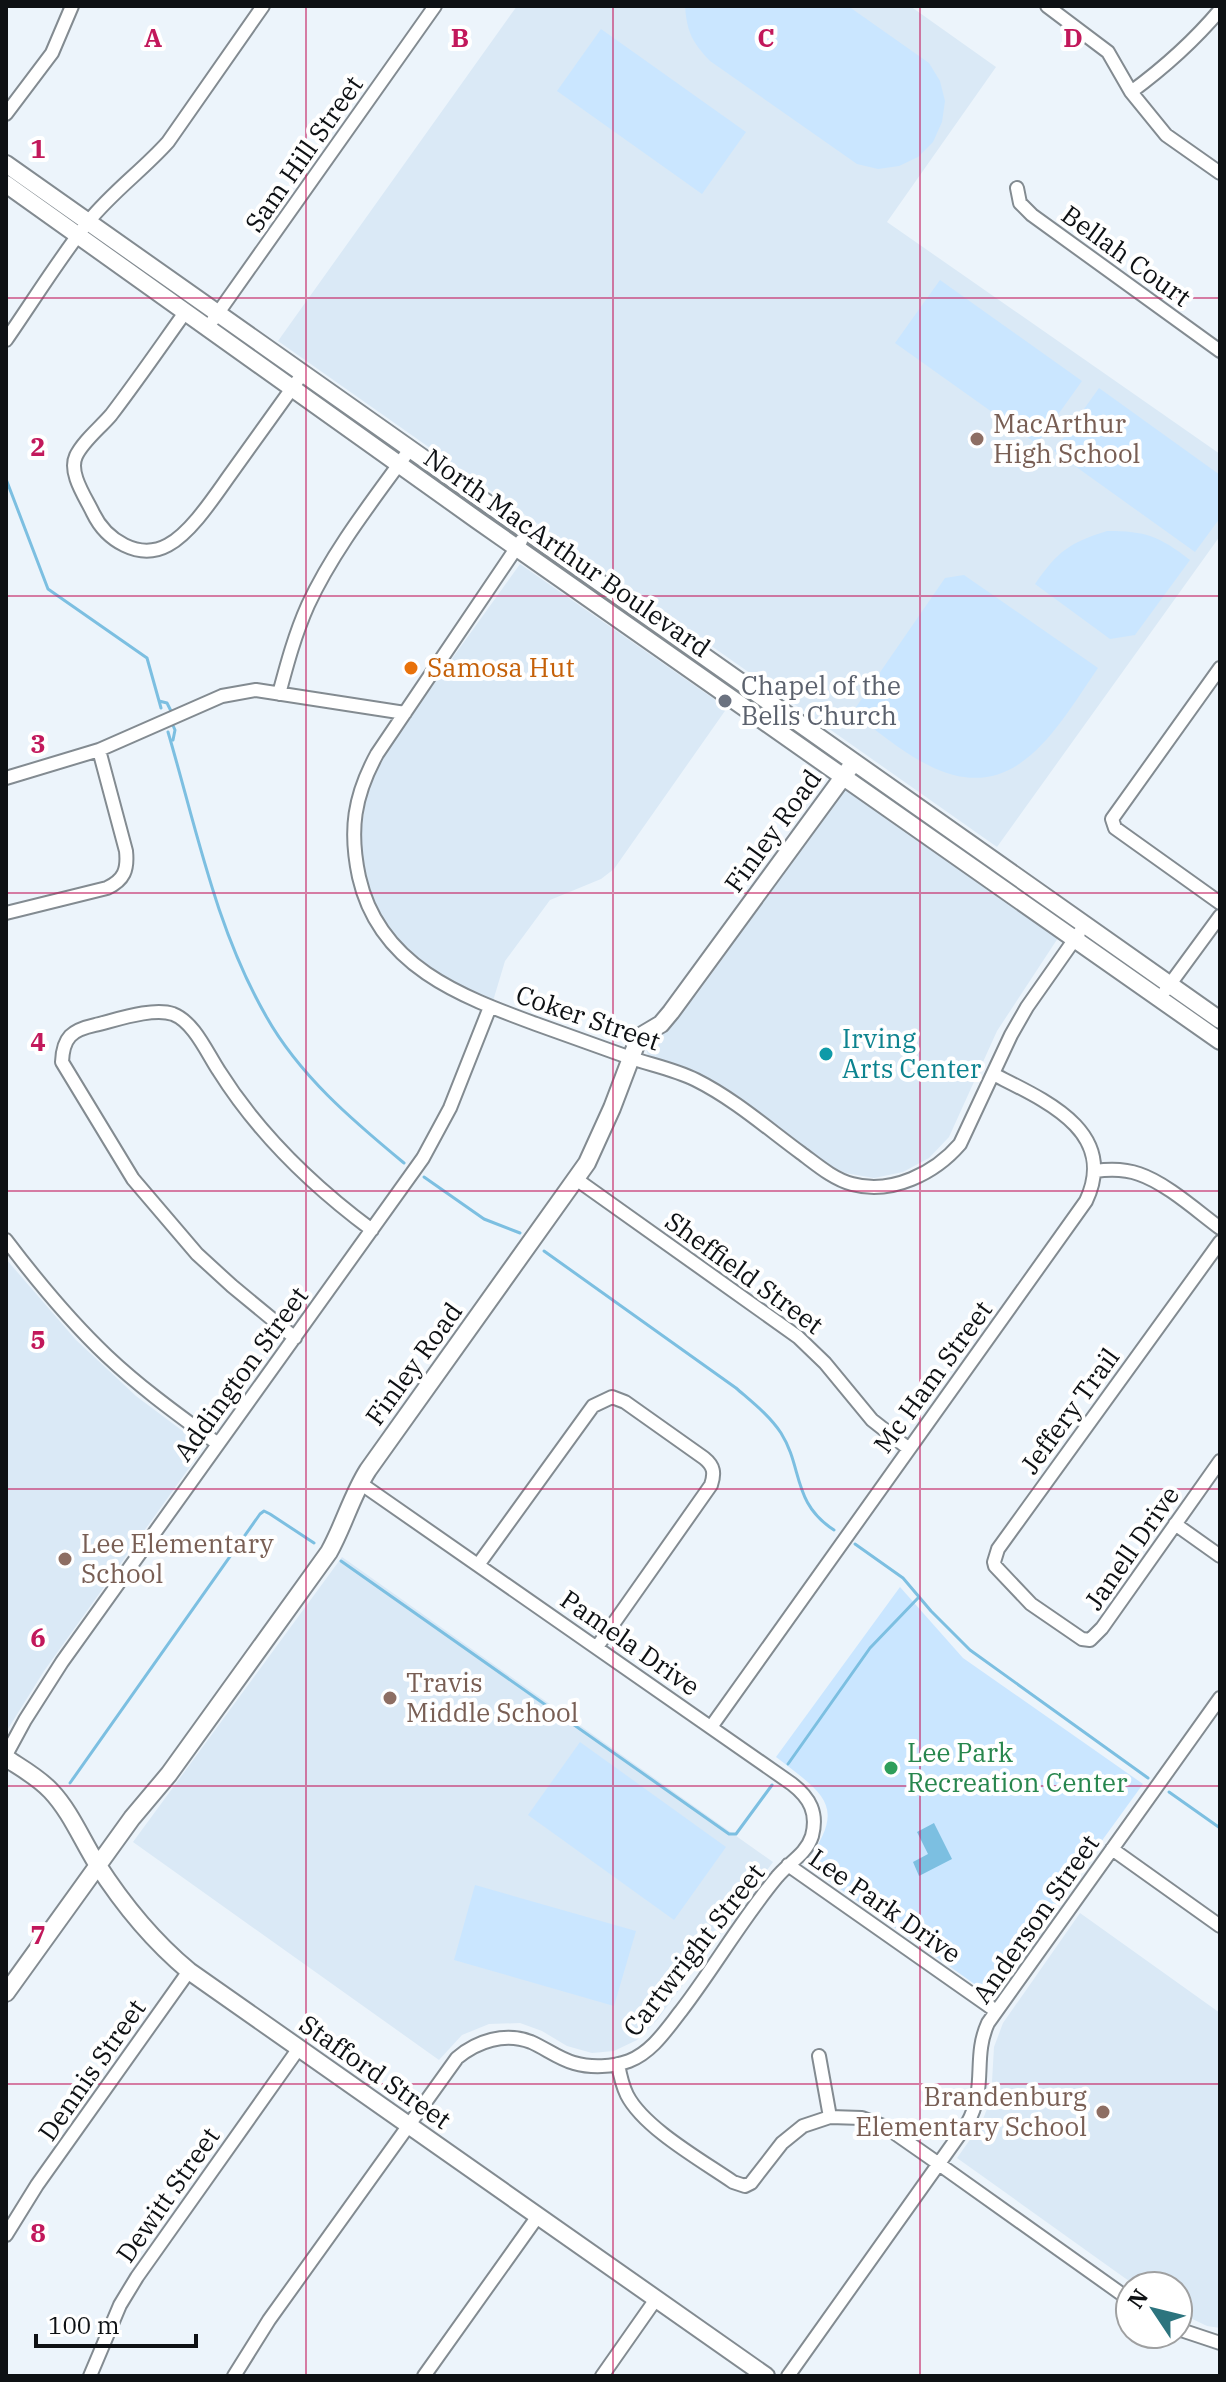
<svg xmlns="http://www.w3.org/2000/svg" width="1226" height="2382" viewBox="0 0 1226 2382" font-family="'IBM Plex Serif',serif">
<rect width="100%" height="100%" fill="#ecf4fb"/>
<path fill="#dae9f6" d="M517,6H910L996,67L887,222L1220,454V536L997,847L278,341Z
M520,564L727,708L614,869L601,879L550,900L505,961L493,1001L459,988L419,964L387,929L367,886L360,839L367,793L387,749Z
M845,788L1058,938L997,1031L949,1137L929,1158L903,1172L874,1178L845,1173L819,1160L705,1079L648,1056L646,1047L697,994Z
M6,1259L76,1340L136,1396L204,1447L44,1671L6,1732Z
M342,1557L773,1862L657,2020L637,2040L614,2051L592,2053L567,2046L542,2031L520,2023L489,2024L462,2035L439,2060L133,1842Z
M1080,1913L1220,2013V2328L1207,2326L1178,2312V2286H1136L957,2158L981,2124L991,2099L994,2047L1003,2023Z"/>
<path fill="#cae6ff" d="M685,6H848L929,63L940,81L945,101L942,122L933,142L918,157L899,166L878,169L857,164L710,61C692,42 687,32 685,6Z
M601,29L746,132L702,194L557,91Z
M940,280L1082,381L1037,444L895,343Z
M1099,388L1220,475V518L1195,552L1054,451Z
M1107,531C1146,531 1159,536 1190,560L1135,635L1110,639L1035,584C1058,551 1069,543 1107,531Z
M964,575L1098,668C1057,727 1015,810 928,765C901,752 877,730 852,713L945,578Z
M900,1587L963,1658L1143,1784L990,1995L805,1864C848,1806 825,1795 776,1757Z
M580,1742L726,1847L674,1920L528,1815Z
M475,1885L636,1931L614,2006L454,1960Z"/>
<path fill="#7cbfe1" d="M934,1823L952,1859L919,1876L913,1862L928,1854L917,1832Z"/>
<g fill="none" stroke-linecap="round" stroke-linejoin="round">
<path stroke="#7cbfe1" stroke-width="3" d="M6,479L48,589L147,658L161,708
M159,701L167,703L172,713
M171,721L175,730L173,740
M168,732C196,827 216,929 266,1016C299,1075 352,1120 404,1163
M424,1177L484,1219L520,1233
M544,1251L736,1388C752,1402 769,1415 781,1433C803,1468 792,1503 834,1530
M855,1544L903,1578L931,1611L970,1650L1148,1778
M341,1561L729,1834H736L772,1785
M788,1764L870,1648L918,1598
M70,1783L260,1514L264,1511L270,1514L314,1543
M1169,1792L1220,1828"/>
<defs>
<path id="street" d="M1047,6L1108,52L1131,92L1166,135L1220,173
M1131,92C1165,67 1193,42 1220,10
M6,114L52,53L72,6
M1017,188L1020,203L1032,215L1220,351
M186,311C161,346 137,381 111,415C100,428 83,441 76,456C68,473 86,498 93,513C106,540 139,561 168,545C192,532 216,494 232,472C256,439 279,406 303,373
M213,320L435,6
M6,340C33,301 59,259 88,222C112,192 143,170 168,142L263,6
M521,541L377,754C354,796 349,830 359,877C379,966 460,996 536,1024C567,1035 597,1046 628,1057C651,1065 674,1069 696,1080C734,1099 767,1128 801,1153C816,1164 833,1179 852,1184C892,1195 935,1173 960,1144L1011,1035L1027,1007L1079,933
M1220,668L1112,819L1115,828L1220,903
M279,694C287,664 295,634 308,605C334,549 374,499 410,449
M6,778L99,750L222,696L256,690L405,713
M6,913L107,888C124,880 128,870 126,851L99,750
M1165,991L1220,916
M1095,1171C1110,1169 1125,1169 1139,1174C1166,1183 1197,1211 1220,1228
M576,1179L798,1337L825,1363L872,1420L909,1449
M6,1240C37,1281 70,1321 107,1356C142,1389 180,1416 218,1444
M1220,1242L998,1549L994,1562L995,1566L1031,1604L1082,1639L1090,1640L1102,1628L1220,1461
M295,1338L232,1286L197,1254L133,1179L62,1062C63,1037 72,1030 95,1025C116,1020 153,1007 173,1014C194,1022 207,1053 219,1071C258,1133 314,1187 372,1230
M1175,1524L1220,1556
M478,1565L593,1406L612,1397L625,1402L704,1458C714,1466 715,1473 711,1485L597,1647
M711,1727L1086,1201C1119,1131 1044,1100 993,1074
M6,1755L25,1720L62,1662L423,1158L450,1108L490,1007
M1112,1849L1220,1926
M788,1865L996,2011
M819,2056L830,2117
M618,2064C620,2075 622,2085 627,2095C644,2128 701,2160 733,2182L745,2186L751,2183L782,2143L803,2126L830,2117L862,2118L886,2127L929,2157L1130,2300
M6,2235L37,2185L189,1971
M1178,2329L1220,2343
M90,2376L120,2305L137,2277L299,2048
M234,2376L269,2320L457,2058C477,2041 505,2032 531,2042C545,2048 559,2059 574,2063C591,2068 613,2067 629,2061C652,2052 666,2030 681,2011C714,1968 742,1919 777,1877C788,1863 806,1855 812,1836C818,1813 810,1798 792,1784L360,1483
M424,2376L538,2216
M602,2376L656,2299
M788,2376L967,2124C988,2087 972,2058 988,2023L1220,1698"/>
<path id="secondary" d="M6,164L1220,1020
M6,184L477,520L1220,1041
M6,1758C21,1768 38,1777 51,1791C70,1811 82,1840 97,1864C122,1903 153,1941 189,1971L766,2376
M6,1993L132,1818L169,1774L329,1552C344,1525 352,1495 368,1470L587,1163L612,1108L639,1037L661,1024L671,1012L854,762"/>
</defs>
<use href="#street" stroke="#838b91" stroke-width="16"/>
<use href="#secondary" stroke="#838b91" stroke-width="20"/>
<use href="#street" stroke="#fff" stroke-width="12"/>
<use href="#secondary" stroke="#fff" stroke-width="16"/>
</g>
<path fill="none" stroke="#c2185b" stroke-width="2" stroke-opacity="0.55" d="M306,6V2376M613,6V2376M920,6V2376M6,298H1220M6,596H1220M6,893H1220M6,1191H1220M6,1489H1220M6,1786H1220M6,2084H1220"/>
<g fill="#8d6e63" stroke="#fff" stroke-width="3">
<circle cx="977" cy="439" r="8"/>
<circle cx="65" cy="1559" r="8"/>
<circle cx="390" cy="1698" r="8"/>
<circle cx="1103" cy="2112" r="8"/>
</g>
<circle fill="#e8710a" stroke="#fff" stroke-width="3" cx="411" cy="668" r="8"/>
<circle fill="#6b7280" stroke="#fff" stroke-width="3" cx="725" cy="701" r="8"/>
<circle fill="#0f9aa8" stroke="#fff" stroke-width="3" cx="826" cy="1054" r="8"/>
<circle fill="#2e9e5b" stroke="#fff" stroke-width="3" cx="891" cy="1768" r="8"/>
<g text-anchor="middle" stroke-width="8" stroke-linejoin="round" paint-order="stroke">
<g font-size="26" fill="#0e1114" stroke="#fff">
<text transform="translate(304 154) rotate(-55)" y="9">Sam Hill Street</text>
<text transform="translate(1126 256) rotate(36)" y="9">Bellah Court</text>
<text transform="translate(567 553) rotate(35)" y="9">North MacArthur Boulevard</text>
<text transform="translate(773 831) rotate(-54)" y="9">Finley Road</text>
<text transform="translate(588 1018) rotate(19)" y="9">Coker Street</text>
<text transform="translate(744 1273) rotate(36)" y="9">Sheffield Street</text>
<text transform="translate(414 1364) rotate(-54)" y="9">Finley Road</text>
<text transform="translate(241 1374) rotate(-54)" y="9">Addington Street</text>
<text transform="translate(933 1377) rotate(-54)" y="9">Mc Ham Street</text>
<text transform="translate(1070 1411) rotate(-54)" y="9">Jeffery Trail</text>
<text transform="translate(1132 1548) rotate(-55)" y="9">Janell Drive</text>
<text transform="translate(630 1643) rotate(35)" y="9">Pamela Drive</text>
<text transform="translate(885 1906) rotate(35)" y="9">Lee Park Drive</text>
<text transform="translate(1036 1919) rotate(-55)" y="9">Anderson Street</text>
<text transform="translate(694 1950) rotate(-52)" y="9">Cartwright Street</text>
<text transform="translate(92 2070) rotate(-55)" y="9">Dennis Street</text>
<text transform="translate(375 2072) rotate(35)" y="9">Stafford Street</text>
<text transform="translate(168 2195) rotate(-55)" y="9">Dewitt Street</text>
</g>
<g font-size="26" fill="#785e54" stroke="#fff" text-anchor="start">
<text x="993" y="433">MacArthur<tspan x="993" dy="30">High School</tspan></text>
<text x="81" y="1553">Lee Elementary<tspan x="81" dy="30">School</tspan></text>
<text x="406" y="1692">Travis<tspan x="406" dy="30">Middle School</tspan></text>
<text x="1087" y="2106" text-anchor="end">Brandenburg<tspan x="1087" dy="30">Elementary School</tspan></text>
</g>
<g font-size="26" fill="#c56008" stroke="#fff" text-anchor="start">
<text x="427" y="677">Samosa Hut</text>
</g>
<g font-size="26" fill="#5b616d" stroke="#fff" text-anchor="start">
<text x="741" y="695">Chapel of the<tspan x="741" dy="30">Bells Church</tspan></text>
</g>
<g font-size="26" fill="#0d838f" stroke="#fff" text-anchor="start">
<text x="842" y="1048">Irving<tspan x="842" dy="30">Arts Center</tspan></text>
</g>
<g font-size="26" fill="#27864d" stroke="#fff" text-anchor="start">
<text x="907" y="1762">Lee Park<tspan x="907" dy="30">Recreation Center</tspan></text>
</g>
</g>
<g font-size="26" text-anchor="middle" font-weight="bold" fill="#c2185b" stroke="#fff" stroke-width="8" stroke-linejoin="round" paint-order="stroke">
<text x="153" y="47">A</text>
<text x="460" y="47">B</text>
<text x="766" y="47">C</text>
<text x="1073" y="47">D</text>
<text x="38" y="158">1</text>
<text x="38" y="456">2</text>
<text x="38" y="753">3</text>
<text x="38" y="1051">4</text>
<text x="38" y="1349">5</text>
<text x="38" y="1647">6</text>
<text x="38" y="1944">7</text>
<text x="38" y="2242">8</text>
</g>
<rect width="1226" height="2382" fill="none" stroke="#0e1114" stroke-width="16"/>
<g transform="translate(1154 2310) rotate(305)"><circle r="38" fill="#ffffff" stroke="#9fa0a1" stroke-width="2"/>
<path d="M0-6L14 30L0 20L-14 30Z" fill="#2c747e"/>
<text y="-12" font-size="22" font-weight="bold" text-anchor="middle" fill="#0e1114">N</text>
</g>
<path d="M36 2334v12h160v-12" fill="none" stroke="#0e1114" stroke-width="4"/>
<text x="48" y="2334" font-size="24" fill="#0e1114" stroke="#ffffff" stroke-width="6" paint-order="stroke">100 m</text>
</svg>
